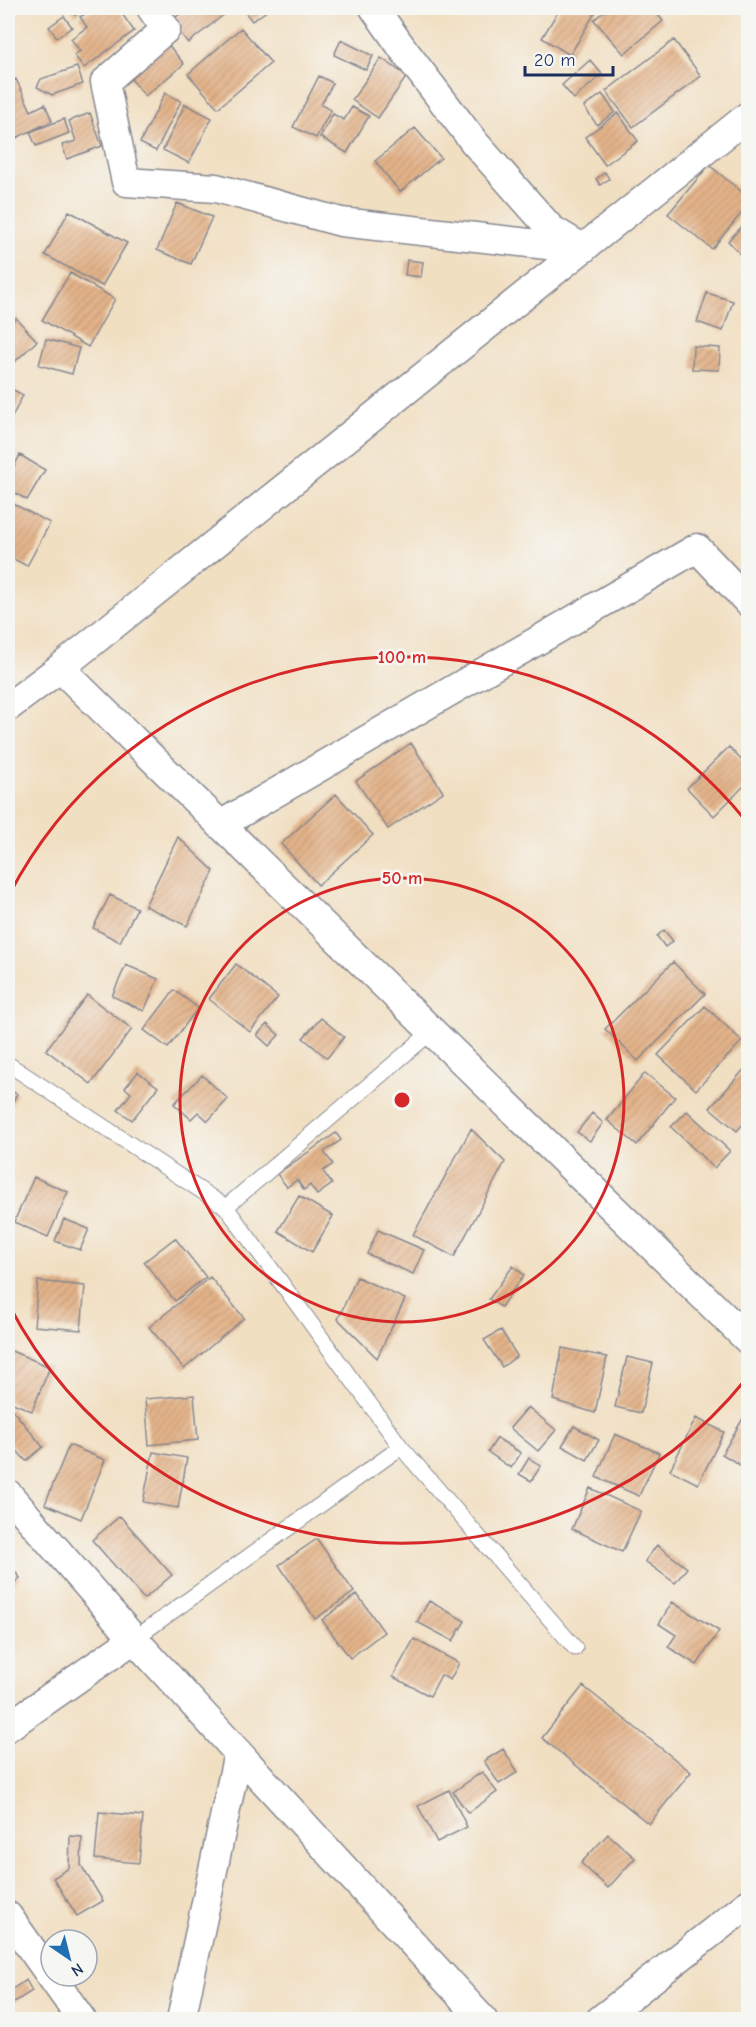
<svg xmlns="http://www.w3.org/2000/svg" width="756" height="2027" viewBox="0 0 756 2027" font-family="'Comic Neue',sans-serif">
<defs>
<pattern id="building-hatch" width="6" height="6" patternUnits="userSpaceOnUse" patternTransform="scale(1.5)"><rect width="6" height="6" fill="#e3b389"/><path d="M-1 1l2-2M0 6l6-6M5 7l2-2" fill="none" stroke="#c29a79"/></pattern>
</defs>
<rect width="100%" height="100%" fill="#f6f6f2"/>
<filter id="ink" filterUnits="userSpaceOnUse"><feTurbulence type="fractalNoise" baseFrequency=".0167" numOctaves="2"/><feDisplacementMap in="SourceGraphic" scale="12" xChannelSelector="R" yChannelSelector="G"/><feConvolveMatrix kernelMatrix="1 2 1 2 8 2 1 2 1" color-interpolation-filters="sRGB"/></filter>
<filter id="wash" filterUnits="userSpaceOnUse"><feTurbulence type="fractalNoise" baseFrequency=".008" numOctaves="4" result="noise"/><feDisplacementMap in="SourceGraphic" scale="24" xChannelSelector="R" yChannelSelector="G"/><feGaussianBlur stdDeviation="1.35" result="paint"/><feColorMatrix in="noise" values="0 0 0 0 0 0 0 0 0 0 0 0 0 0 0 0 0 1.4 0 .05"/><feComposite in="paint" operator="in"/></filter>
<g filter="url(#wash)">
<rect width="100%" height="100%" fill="#f1dfc2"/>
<g id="blocks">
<path fill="url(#building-hatch)" d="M70,8H87L75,15Z
M94,8H118L134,31L84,68L74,55L80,51L71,39L87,27L80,17Z
M188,8H221L226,13L188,43L171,21Z
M249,8H271L252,21L244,11Z
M560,8H598L570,55L542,38Z
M608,8H652L663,21L624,54L594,20Z
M64,16L72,27L57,38L49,27Z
M241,28L271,63L218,108L188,74Z
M341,40L373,56L366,70L334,55Z
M674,40L701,76L633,127L606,91Z
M166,42L184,64L145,96L127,74Z
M381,58L407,76L378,118L352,100Z
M590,60L602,74L574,99L562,85Z
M77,67L83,84L52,95L37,87L41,79Z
M319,76L333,83L321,105L331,110L316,138L293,127Z
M16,79L31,111L45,104L52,121L14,139L8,125V83Z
M165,93L181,101L156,151L140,143Z
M602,94L615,112L597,125L584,107Z
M185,104L212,118L189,163L163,150Z
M352,107L369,116L347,153L320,137L333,114L344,120Z
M90,113L102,146L67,159L62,145L76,141L69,121Z
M618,113L638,141L605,165L585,137Z
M64,119L69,133L36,146L30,132Z
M415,128L441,158L400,192L375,161Z
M709,165L748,197V205L712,249L668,214Z
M605,172L609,179L600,185L596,179Z
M177,203L212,217L191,264L157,250Z
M69,211L127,243L102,286L45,255Z
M748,220V262L728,241Z
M407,260L423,262L421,277L405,275Z
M70,273L115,299L88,347L42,320Z
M707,293L733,301L723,331L697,322Z
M16,318L37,341L8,368V326Z
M46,339L79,348L72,374L39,365Z
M693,346L720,348L719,370L692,369Z
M8,387L23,395L8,425Z
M20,455L45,470L27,500L8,489V478Z
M8,501L50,523L27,566L8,556Z
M411,743L443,792L388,829L356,781Z
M729,747L748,767V782L714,816L687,788Z
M336,794L373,835L318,885L281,844Z
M178,837L214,871L187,926L145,906Z
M110,895L137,908L120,942L93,928Z
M664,930L673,941L665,947L657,936Z
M673,962L705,994L638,1061L605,1029Z
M236,964L278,997L250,1032L209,999Z
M126,965L158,979L144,1011L112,996Z
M174,990L198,1008L168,1048L144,1030Z
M87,995L132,1029L91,1084L46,1050Z
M705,1006L742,1041L696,1090L658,1055Z
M321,1018L344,1037L327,1058L303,1038Z
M267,1024L279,1035L269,1046L257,1035Z
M748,1065V1118L737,1131L710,1108Z
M138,1072L158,1087L132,1120L118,1110L131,1093L125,1088Z
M645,1073L675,1097L637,1145L607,1120Z
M202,1075L228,1099L208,1121L198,1112L191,1119L174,1104Z
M8,1089L17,1094L8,1111Z
M687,1111L730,1151L714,1168L671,1127Z
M592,1113L603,1123L590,1141L577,1132Z
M471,1129L505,1162L454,1257L413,1235Z
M336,1133L341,1140L324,1152L333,1164L323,1171L332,1184L317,1195L310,1185L304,1190L297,1180L287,1187L277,1174Z
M34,1177L68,1192L48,1237L14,1222Z
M299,1196L333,1216L312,1252L278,1231Z
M64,1219L89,1229L80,1250L55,1241Z
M378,1230L424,1250L413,1274L367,1254Z
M175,1238L206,1277L175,1301L144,1262Z
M513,1266L524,1275L501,1307L489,1299Z
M210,1277L244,1318L184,1369L149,1327Z
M357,1277L405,1299L377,1358L338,1319Z
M38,1281L85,1286L81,1330L34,1326Z
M501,1330L517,1356L502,1367L484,1340Z
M562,1348L607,1357L595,1413L553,1400Z
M9,1350L50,1367L32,1411L8,1401Z
M627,1357L653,1363L641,1413L615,1407Z
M194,1395L198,1440L149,1445L145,1399Z
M528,1407L556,1430L538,1451L510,1428Z
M11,1408L43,1447L26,1461L11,1444L8,1447V1411Z
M748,1410V1470L722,1454Z
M696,1418L724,1432L698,1484L670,1470Z
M574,1426L599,1440L587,1460L562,1446Z
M615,1434L659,1453L639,1496L596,1477Z
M497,1438L521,1453L511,1468L488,1452Z
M69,1445L105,1460L81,1519L45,1504Z
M153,1452L187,1458L178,1508L143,1502Z
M529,1458L541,1466L531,1481L519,1474Z
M590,1488L641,1511L622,1552L572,1529Z
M120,1516L172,1575L144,1599L92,1540Z
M317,1539L354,1592L315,1619L279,1565Z
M657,1545L687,1568L675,1583L645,1561Z
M8,1562L20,1578L8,1588Z
M357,1594L384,1632L350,1658L322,1620Z
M429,1601L465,1621L453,1641L417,1622Z
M672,1602L719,1631L697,1665L668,1647L676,1635L659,1624Z
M414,1639L459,1663L450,1680L441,1675L430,1696L393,1677Z
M583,1686L691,1772L649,1824L542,1738Z
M503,1749L518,1772L499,1784L484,1761Z
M482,1772L497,1792L468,1813L453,1792Z
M449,1790L467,1827L437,1842L418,1806Z
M99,1812L143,1816L139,1863L95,1859Z
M608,1834L635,1858L608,1888L581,1863Z
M70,1836L82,1837L81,1865L103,1901L77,1916L53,1878L69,1868Z
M26,1980L32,1991L8,2006V1992Z"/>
</g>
</g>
<g filter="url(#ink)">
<use href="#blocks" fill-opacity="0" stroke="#868790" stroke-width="1.5"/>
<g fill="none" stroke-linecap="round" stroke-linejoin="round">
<defs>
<path id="service" d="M8,1064L226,1207
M401,1447L226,1207L431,1032
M134,1639L401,1447L575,1648"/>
<path id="minor" d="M151,8L166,29L105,82L126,182L216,188L341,222L583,249
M374,8L403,49L474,142L551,229L579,246
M60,668L748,1340
M8,707L60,668L748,116
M220,825L697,548L748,602
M8,1494L134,1639L483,2020
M8,1727L134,1639
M8,1916L82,2020
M181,2020L238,1753
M600,2020L748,1904"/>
</defs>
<use href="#service" stroke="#868790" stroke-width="17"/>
<use href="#minor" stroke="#868790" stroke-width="31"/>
<use href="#service" stroke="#fff" stroke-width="15"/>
<use href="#minor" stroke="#fff" stroke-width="28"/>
</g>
</g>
<g fill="none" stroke="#d62828" stroke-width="3">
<circle cx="402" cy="1100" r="222"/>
<path d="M746 1379A443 443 0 0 1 9 1305M9 895A443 443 0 0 1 746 821"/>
</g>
<circle cx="402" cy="1100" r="9" fill="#d62828" stroke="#f6f6f2" stroke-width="3"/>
<g font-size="18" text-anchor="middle" font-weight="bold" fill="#d62828" stroke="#f6f6f2" stroke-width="5" stroke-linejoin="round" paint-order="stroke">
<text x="402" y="663">100 m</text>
<text x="402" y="884">50 m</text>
</g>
<rect width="756" height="2027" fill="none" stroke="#f6f6f2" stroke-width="30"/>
<g transform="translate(69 1958) rotate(145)"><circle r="28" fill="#f6f6f2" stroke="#9ea6b7" stroke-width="1.5"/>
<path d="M0-4.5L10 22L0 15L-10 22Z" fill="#1f6fb2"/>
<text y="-9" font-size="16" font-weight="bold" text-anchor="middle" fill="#1b2f5e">N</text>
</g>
<path d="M525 66v9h88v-9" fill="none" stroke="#1b2f5e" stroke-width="3"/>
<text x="534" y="66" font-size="18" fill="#1b2f5e" stroke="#f6f6f2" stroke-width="4.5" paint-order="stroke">20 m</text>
</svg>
